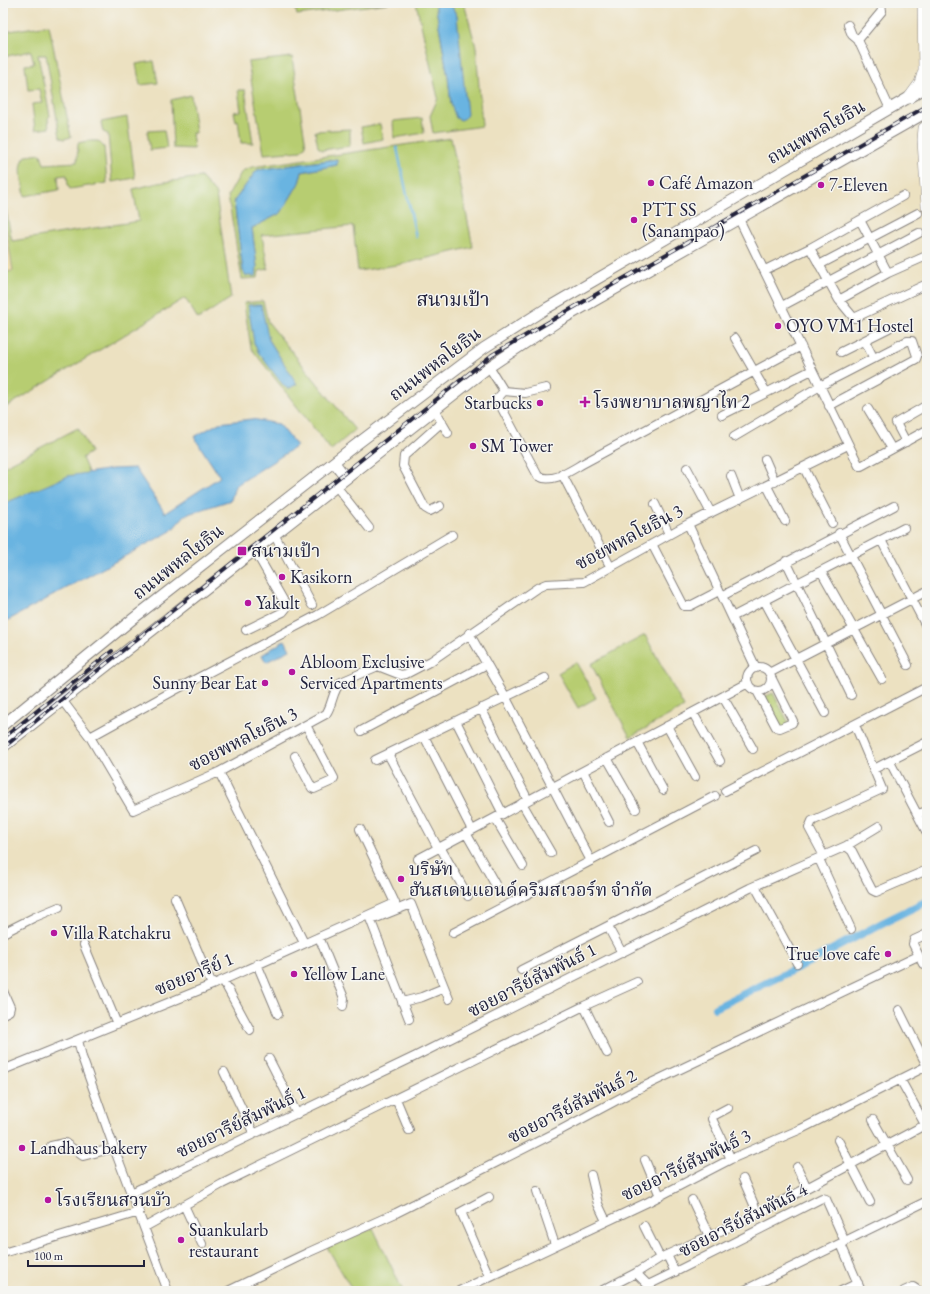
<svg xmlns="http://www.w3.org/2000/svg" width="930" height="1294" viewBox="0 0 930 1294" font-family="'EB Garamond','Noto Serif Thai',serif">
<rect width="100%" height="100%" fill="#f6f6f2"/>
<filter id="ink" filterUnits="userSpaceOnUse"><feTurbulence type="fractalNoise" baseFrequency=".025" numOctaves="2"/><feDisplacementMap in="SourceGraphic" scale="8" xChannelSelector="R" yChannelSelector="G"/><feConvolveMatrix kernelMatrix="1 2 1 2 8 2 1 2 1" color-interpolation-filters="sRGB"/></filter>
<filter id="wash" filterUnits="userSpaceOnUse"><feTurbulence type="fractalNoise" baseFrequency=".012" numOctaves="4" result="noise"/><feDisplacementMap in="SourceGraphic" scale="16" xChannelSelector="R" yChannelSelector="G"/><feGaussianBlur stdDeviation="0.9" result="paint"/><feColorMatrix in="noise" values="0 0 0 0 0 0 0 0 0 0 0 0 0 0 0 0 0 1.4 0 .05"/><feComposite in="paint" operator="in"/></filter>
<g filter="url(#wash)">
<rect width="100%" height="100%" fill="#ece1c1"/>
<path fill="#b7cd71" stroke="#6c7856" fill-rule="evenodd" d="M294,3H389L297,15Z
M416,3H435L448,77L451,104L457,16L450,3H464L476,47L482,126L433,133L430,116L438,98Z
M49,25L71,137L64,139L60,137L46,55H38L50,116L48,118L49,128L35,130L32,104L42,103L39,89L28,90L25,65L34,64L31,51L3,57V32Z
M292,57L306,146L301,151L264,154L248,62Z
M154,61L158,83L140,85L136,64Z
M238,90H245L253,143H241L238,120L236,121L234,112L241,111Z
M191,95L196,133H192L194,149L173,148L171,100Z
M127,117L135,178L112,182L108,134L103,132L101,122Z
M422,118L424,133L394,138L393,121Z
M380,124L383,139L364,143L361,127Z
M350,129V146L322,150L318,147L315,131Z
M164,130L167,148L150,150L147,131Z
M451,138L473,247L403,264L358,271L353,226L262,235L268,269L259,271L258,278L242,279L228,196L242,171L252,167ZM337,159V165L302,172L299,183L281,213L252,228L257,267L243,271L234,201L257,170Z
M87,141H98L104,147L107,183L70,189L68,186L67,175L58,176L59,190L25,196C23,183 17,166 26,156L41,154L44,164L77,162L78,143Z
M201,177L216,194L231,298L198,319L185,298L3,409V206H5L12,241L139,221L133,189L158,183Z
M263,301L268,322L355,430L331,450L251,348L244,303ZM248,305L296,384L284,386Z
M78,428L91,452L82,458L89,474L3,504V467Z
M645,635L684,707L630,737L591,664Z
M576,662L596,698L578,708L558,673Z
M773,693L790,725L780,730L762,698Z
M373,1228L403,1291H353L327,1247Z"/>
<path fill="#eeda9e" stroke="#887e6c" d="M5,221L13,271L3,272V222Z"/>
<path fill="#69b4e1" stroke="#466b8e" d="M435,3H450L457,16L467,114L465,118L461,120L456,118L451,104L448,77Z
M337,159V165L302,172L299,183L281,213L252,228L257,267L256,276H246L243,271L234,201L257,170Z
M248,305H261L269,340L297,384L288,389L284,386L258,352L254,343Z
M252,419L279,424L297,446L235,486L231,500L185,515L171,531L3,623V504L68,476L112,469L135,468L165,513L220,477L194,437L219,423Z
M285,640L290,650L266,662L262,655Z"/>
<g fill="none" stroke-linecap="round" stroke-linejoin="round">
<path stroke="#69b4e1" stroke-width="2.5" d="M397,148L416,237"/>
<path stroke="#69b4e1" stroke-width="8" d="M715,1008L811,961L884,922L927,901"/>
</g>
</g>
<g filter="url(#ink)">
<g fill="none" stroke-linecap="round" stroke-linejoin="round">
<defs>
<path id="minor" d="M881,3L882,11L858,40L890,109
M848,25L852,35L858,40
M739,219L859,466H861L927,430
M860,220L888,273
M810,248L839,300L854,318L927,284
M819,265L918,213
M765,270L810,248L903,196
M839,300L888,273L924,257
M782,306L919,233
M735,338L766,392
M865,341L873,357
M841,352L889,328
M489,367L504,391L525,393L546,388
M504,391L497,399L538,476C553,484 571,470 584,463L801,346
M434,409L448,433
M868,409L892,449
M722,415L812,370
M734,437L820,386L907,341H912L917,356L916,359L829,406
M906,442L896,423L927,405
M765,459L775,482
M687,468L711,513
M804,468L832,523
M562,474L610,566
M731,476L740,499
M336,486L369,528
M767,486L785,521
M655,504L669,534
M440,506L430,511L425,508L403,466L404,456L442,422
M688,524L756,668
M839,533L908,665
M274,534L312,605
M881,540L927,628
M652,544L684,606H690L719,591
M786,561L851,695
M821,571L882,679
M722,596L894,506
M764,600L825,713
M732,617L904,528
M246,630L283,612L287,607L254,549
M469,633L505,696L591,861
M747 679a12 12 0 1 1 24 0a12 12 0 1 1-24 0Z
M769,673L927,591
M757,691L776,727L780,728L792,723L793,721L771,677
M723,697L753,749
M62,700L90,737L133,810L219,772L326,714C333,704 332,691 341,682L378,666L401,675L406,674L431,661L537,588L546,584L584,582L688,524L848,445
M481,708L528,800
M693,713L720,761
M456,721L503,814
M667,726L695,777
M361,731L487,664
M424,736L472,830
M90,737L175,690L318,615L452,535
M637,742L663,790
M388,754L438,848
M295,756L312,788L314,789L332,781L334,778L306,725
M607,758L636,809
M375,760L545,678
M890,762L927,833
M874,769L927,742
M583,771L609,822
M219,772L304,943
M725,791L927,687
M522,803L551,853
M918,814L927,811
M495,818L523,866
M466,833L495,884
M846,846L879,826
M440,847L468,896
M824,856L809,828L812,821L882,789L855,725
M418,859L748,683
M819,859L851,929
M755,886L797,963
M175,898L212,985
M369,916L409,1019
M371,920L411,904L449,999
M608,927L622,953
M3,933L35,917L59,907
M453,933L715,796
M927,934L914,940L913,944L923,964L927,965
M319,937L344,998L343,1006
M84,945L117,1024
M257,964L278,1014
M521,970L756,851
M223,980L250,1030
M3,991L10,1007L9,1011L3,1014
M402,1002L422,997L444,988
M584,1006L607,1053
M899,1010L927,1066
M78,1040L82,1057L114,1148L168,1291
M269,1059L297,1114
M3,1070L212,985L395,903L360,829
M224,1072L254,1134
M900,1079L927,1128
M396,1099L409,1130
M728,1108L713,1116L712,1119L731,1159
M873,1120L907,1180
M838,1140L870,1202
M51,1146L65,1143L83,1156L114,1148
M645,1160L660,1196
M797,1167L807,1188
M591,1175L598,1204L606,1221
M743,1179L758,1214
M537,1191L555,1245
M131,1193L416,1056L750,888L846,846L852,851L872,890L876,892L927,870
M489,1197L461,1212L489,1276
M692,1200L709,1236
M184,1205L202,1244
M644,1226L660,1258
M145,1227L222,1184L584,1006L637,982
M841,1244L861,1291
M3,1253L139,1212
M667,1255L675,1272L822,1198L826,1199L845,1242
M636,1273L648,1285L675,1272
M228,1291L307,1253L396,1213L557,1132L630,1093L918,956
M459,1291L648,1202L731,1159L801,1129L927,1066
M601,1291L636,1273L660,1258L758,1214L919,1128
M743,1291L927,1201
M841,1291L858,1283
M904,1291L913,1287L919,1291"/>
<path id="major" d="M334,462L346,478
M3,725L134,618L353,447L484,348L547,308L927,87
M3,747L489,367L557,322L927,112"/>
<path id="highway" d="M909,98L920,83L924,70L923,3
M924,128L923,140L927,206"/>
</defs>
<use href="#minor" stroke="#87827e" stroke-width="10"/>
<use href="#major" stroke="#87827e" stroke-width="12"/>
<use href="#highway" stroke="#87827e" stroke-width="12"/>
<use href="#minor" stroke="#fff" stroke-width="8"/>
<use href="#major" stroke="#fff" stroke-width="10"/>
<use href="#highway" stroke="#fff" stroke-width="11"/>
<defs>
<path id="rail" d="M3,738L112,651
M3,748L77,687L492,355L614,284L927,106"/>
</defs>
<use href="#rail" stroke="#22223b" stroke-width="4"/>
<use href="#rail" stroke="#f6f6f2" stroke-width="2.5" stroke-dasharray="8" stroke-linecap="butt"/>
</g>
</g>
<g fill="#b5179e" stroke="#f6f6f2" stroke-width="1.5">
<circle cx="651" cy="183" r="4"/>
<circle cx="821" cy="185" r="4"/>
<circle cx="634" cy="220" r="4"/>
<circle cx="778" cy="326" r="4"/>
<path d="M583 396h4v4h4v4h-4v4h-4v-4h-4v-4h4z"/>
<circle cx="540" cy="403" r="4"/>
<circle cx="473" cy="446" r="4"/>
<rect x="237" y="546" width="10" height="10" rx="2"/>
<circle cx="282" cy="577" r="4"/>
<circle cx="248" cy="603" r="4"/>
<circle cx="292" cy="672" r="4"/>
<circle cx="265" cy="683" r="4"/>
<circle cx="401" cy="879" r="4"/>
<circle cx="54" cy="933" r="4"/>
<circle cx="888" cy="954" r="4"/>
<circle cx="294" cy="974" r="4"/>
<circle cx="22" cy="1148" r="4"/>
<circle cx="48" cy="1200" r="4"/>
<circle cx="181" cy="1240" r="4"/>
</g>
<g text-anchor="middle" stroke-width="3" stroke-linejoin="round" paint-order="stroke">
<g font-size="18" fill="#22223b" stroke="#f6f6f2">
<text transform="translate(816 132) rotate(-30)" y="6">ถนนพหลโยธิน</text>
<text transform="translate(435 364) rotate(-37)" y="6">ถนนพหลโยธิน</text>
<text transform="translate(629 537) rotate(-28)" y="6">ซอยพหลโยธิน 3</text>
<text transform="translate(178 562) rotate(-38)" y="6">ถนนพหลโยธิน</text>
<text transform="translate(243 739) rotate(-27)" y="6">ซอยพหลโยธิน 3</text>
<text transform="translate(194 974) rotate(-23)" y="6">ซอยอารีย์ 1</text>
<text transform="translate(532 980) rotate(-27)" y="6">ซอยอารีย์สัมพันธ์ 1</text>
<text transform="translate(572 1106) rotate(-27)" y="6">ซอยอารีย์สัมพันธ์ 2</text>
<text transform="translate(241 1122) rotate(-26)" y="6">ซอยอารีย์สัมพันธ์ 1</text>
<text transform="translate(686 1165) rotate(-26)" y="6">ซอยอารีย์สัมพันธ์ 3</text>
<text transform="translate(743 1220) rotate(-27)" y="6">ซอยอารีย์สัมพันธ์ 4</text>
</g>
<g font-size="18" fill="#22223b" stroke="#f6f6f2" text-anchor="start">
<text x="659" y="189">Café Amazon</text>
<text x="829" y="191">7-Eleven</text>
<text x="642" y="216">PTT SS<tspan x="642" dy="21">(Sanampao)</tspan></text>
<text x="786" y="332">OYO VM1 Hostel</text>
<text x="594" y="408">โรงพยาบาลพญาไท 2</text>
<text x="532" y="409" text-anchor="end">Starbucks</text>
<text x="481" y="452">SM Tower</text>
<text x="251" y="557">สนามเป้า</text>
<text x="290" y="583">Kasikorn</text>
<text x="256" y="609">Yakult</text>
<text x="300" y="668">Abloom Exclusive<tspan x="300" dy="21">Serviced Apartments</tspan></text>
<text x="257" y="689" text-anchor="end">Sunny Bear Eat</text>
<text x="409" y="875">บริษัท<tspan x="409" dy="21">ฮันสเดนแอนด์คริมสเวอร์ท จำกัด</tspan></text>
<text x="62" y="939">Villa Ratchakru</text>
<text x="880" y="960" text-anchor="end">True love cafe</text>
<text x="302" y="980">Yellow Lane</text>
<text x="30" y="1154">Landhaus bakery</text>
<text x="56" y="1206">โรงเรียนสวนบัว</text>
<text x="189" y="1236">Suankularb<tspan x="189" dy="21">restaurant</tspan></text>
</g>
<g font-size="19" fill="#22223b" stroke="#f6f6f2">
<text x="453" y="306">สนามเป้า</text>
</g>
</g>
<rect width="930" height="1294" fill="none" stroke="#f6f6f2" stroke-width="16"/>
<path d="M28 1260v6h116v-6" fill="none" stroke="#22223b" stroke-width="2"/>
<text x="34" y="1260" font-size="12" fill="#22223b" stroke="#f6f6f2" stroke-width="3" paint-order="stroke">100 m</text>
</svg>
